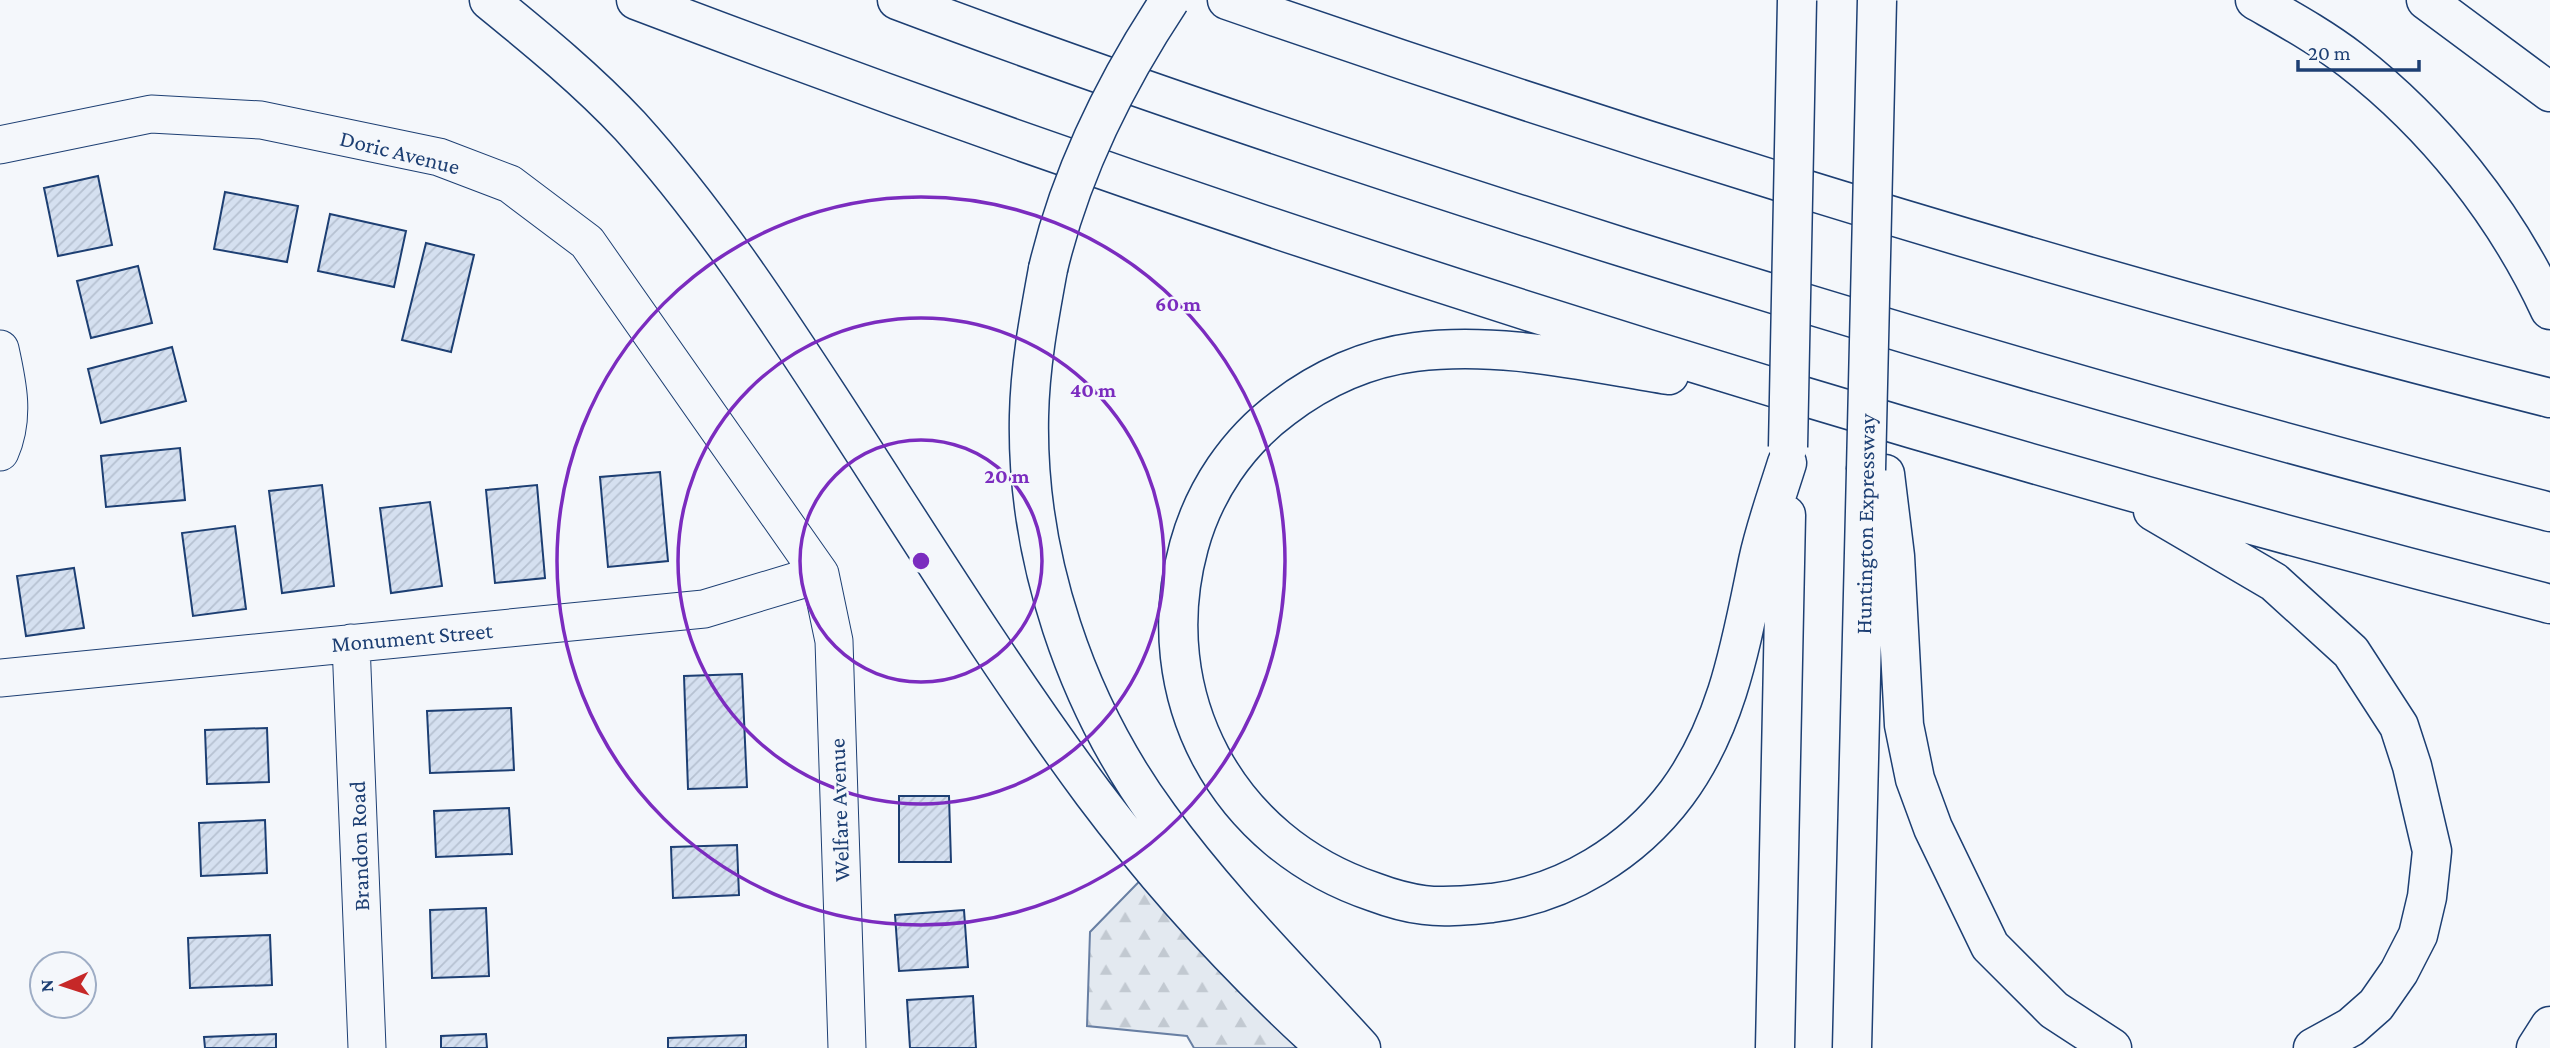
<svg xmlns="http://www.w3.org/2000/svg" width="2550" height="1048" viewBox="0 0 2550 1048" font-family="'Crimson Pro',serif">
<defs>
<pattern id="forest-firs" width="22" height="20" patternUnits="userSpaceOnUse" patternTransform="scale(1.75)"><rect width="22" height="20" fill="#e3e9f0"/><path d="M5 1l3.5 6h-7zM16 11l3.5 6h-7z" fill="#c2c9d1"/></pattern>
<pattern id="building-hatch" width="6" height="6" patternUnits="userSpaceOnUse" patternTransform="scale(1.75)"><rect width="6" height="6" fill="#d5e0f0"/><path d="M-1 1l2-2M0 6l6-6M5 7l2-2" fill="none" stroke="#b6c1d1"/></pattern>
</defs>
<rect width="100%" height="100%" fill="#f4f7fb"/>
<path fill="url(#forest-firs)" stroke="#687fa3" stroke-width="2" d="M1163,857L1307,1048H1194L1187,1036L1087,1026L1090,932Z"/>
<path fill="url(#building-hatch)" stroke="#1d3f73" stroke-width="2" d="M98,176L112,245L58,256L44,188Z
M225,192L298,206L287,262L214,249Z
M330,214L406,231L394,287L318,271Z
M426,243L474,255L451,352L402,340Z
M138,266L152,323L91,338L77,281Z
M172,347L186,401L101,423L88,369Z
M180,448L185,500L106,507L101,456Z
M660,472L668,561L608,567L600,477Z
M322,485L334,586L282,593L269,491Z
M537,485L545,578L495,583L486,490Z
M430,502L442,586L391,593L380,508Z
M235,526L246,609L193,616L182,533Z
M74,568L84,628L26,636L17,576Z
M742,674L747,787L688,789L684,676Z
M511,708L514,770L430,773L427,711Z
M267,728L269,782L207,784L205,730Z
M899,796H949L951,862H899Z
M509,808L512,854L436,857L434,811Z
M265,820L267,873L201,876L199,823Z
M737,845L739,895L673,898L671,847Z
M486,908L489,976L432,978L430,910Z
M964,910L968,967L899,971L895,915Z
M270,935L272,985L190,988L188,938Z
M973,996L976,1048H910L907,1000Z
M276,1034V1048H205L204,1037Z
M486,1034L487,1048H441V1036Z
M746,1035V1048H668V1038Z"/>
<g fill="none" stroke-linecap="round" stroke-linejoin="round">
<defs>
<path id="minor" d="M0,145L151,114L261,120L439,157L510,184L587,242L820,574L834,641L847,1048
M0,349C8,385 15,418 0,452
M351,643L367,1048
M0,678L704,609L820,574"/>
<path id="motorway" d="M489,0C538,40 587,80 630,126C706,210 768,304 830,399C916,531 999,666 1093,793C1162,885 1241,971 1326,1048
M636,0C1261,238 1902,438 2550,604
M897,0C1136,90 1378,170 1622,247C1929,343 2238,433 2550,512
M1227,0C1662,151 2104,286 2550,398
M2255,0C2288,19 2321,37 2351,60C2435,125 2505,213 2550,310
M2426,0L2550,92
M1048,269C1039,318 1030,366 1029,416C1026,557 1076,704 1159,817C1219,900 1293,973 1361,1048
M1669,375C1586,362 1500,341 1415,352C1367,358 1321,379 1283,408C1237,442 1204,491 1189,546C1148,696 1227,843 1374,892C1390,898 1407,903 1424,905C1446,908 1470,905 1492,903C1565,894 1633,852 1677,793C1728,724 1741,643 1758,561C1765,528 1777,495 1787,463
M1885,474L1895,556L1904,725L1915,779L1933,828L1990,946L2054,1010L2112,1048
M2153,511L2274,582L2351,652L2399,726L2412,766L2432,851L2427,897L2418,935L2399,972L2376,1005L2351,1027L2313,1048
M1775,1048L1786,515
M1852,1048L1866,470
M2536,1048L2550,1026"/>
</defs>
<use href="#minor" stroke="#1d3f73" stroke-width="39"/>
<use href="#motorway" stroke="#1d3f73" stroke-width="41"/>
<use href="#minor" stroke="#f4f7fb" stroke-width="37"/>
<use href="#motorway" stroke="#f4f7fb" stroke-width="38"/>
<defs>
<path id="motorway-bridge" d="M1048,269C1071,171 1115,83 1170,0
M1788,447L1797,0
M1866,470L1877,0"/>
</defs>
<use href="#motorway-bridge" stroke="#1d3f73" stroke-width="41" stroke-linecap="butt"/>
<use href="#motorway-bridge" stroke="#f4f7fb" stroke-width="38"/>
</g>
<g fill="none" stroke="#7b2cbf" stroke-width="3.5">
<circle cx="921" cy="561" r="121"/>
<circle cx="921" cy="561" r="243"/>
<circle cx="921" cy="561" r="364"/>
</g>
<g text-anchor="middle" stroke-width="5" stroke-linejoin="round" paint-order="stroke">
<g font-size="23" fill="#1d3f73" stroke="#f4f7fb">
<text transform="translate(400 152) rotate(14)" y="8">Doric Avenue</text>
<text transform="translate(1865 524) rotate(-89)" y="8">Huntington Expressway</text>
<text transform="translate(412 637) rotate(-5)" y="8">Monument Street</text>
<text transform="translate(839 810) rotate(-92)" y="8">Welfare Avenue</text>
<text transform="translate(359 846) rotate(-92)" y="8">Brandon Road</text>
</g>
</g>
<circle cx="921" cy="561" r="10" fill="#7b2cbf" stroke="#f4f7fb" stroke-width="3.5"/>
<g font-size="21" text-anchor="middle" font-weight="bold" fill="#7b2cbf" stroke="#f4f7fb" stroke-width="5" stroke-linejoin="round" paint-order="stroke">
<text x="1178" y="311">60 m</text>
<text x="1093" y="397">40 m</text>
<text x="1007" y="483">20 m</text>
</g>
<g transform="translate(63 985) rotate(267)"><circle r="33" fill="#f4f7fb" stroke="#9eadc5" stroke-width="2"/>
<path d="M0-5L12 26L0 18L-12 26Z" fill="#c62828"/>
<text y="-10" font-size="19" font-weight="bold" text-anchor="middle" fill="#1d3f73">N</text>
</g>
<path d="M2298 60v10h121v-10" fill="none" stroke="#1d3f73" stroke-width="3.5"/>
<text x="2308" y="60" font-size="21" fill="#1d3f73" stroke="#f4f7fb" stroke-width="5" paint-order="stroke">20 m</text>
</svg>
